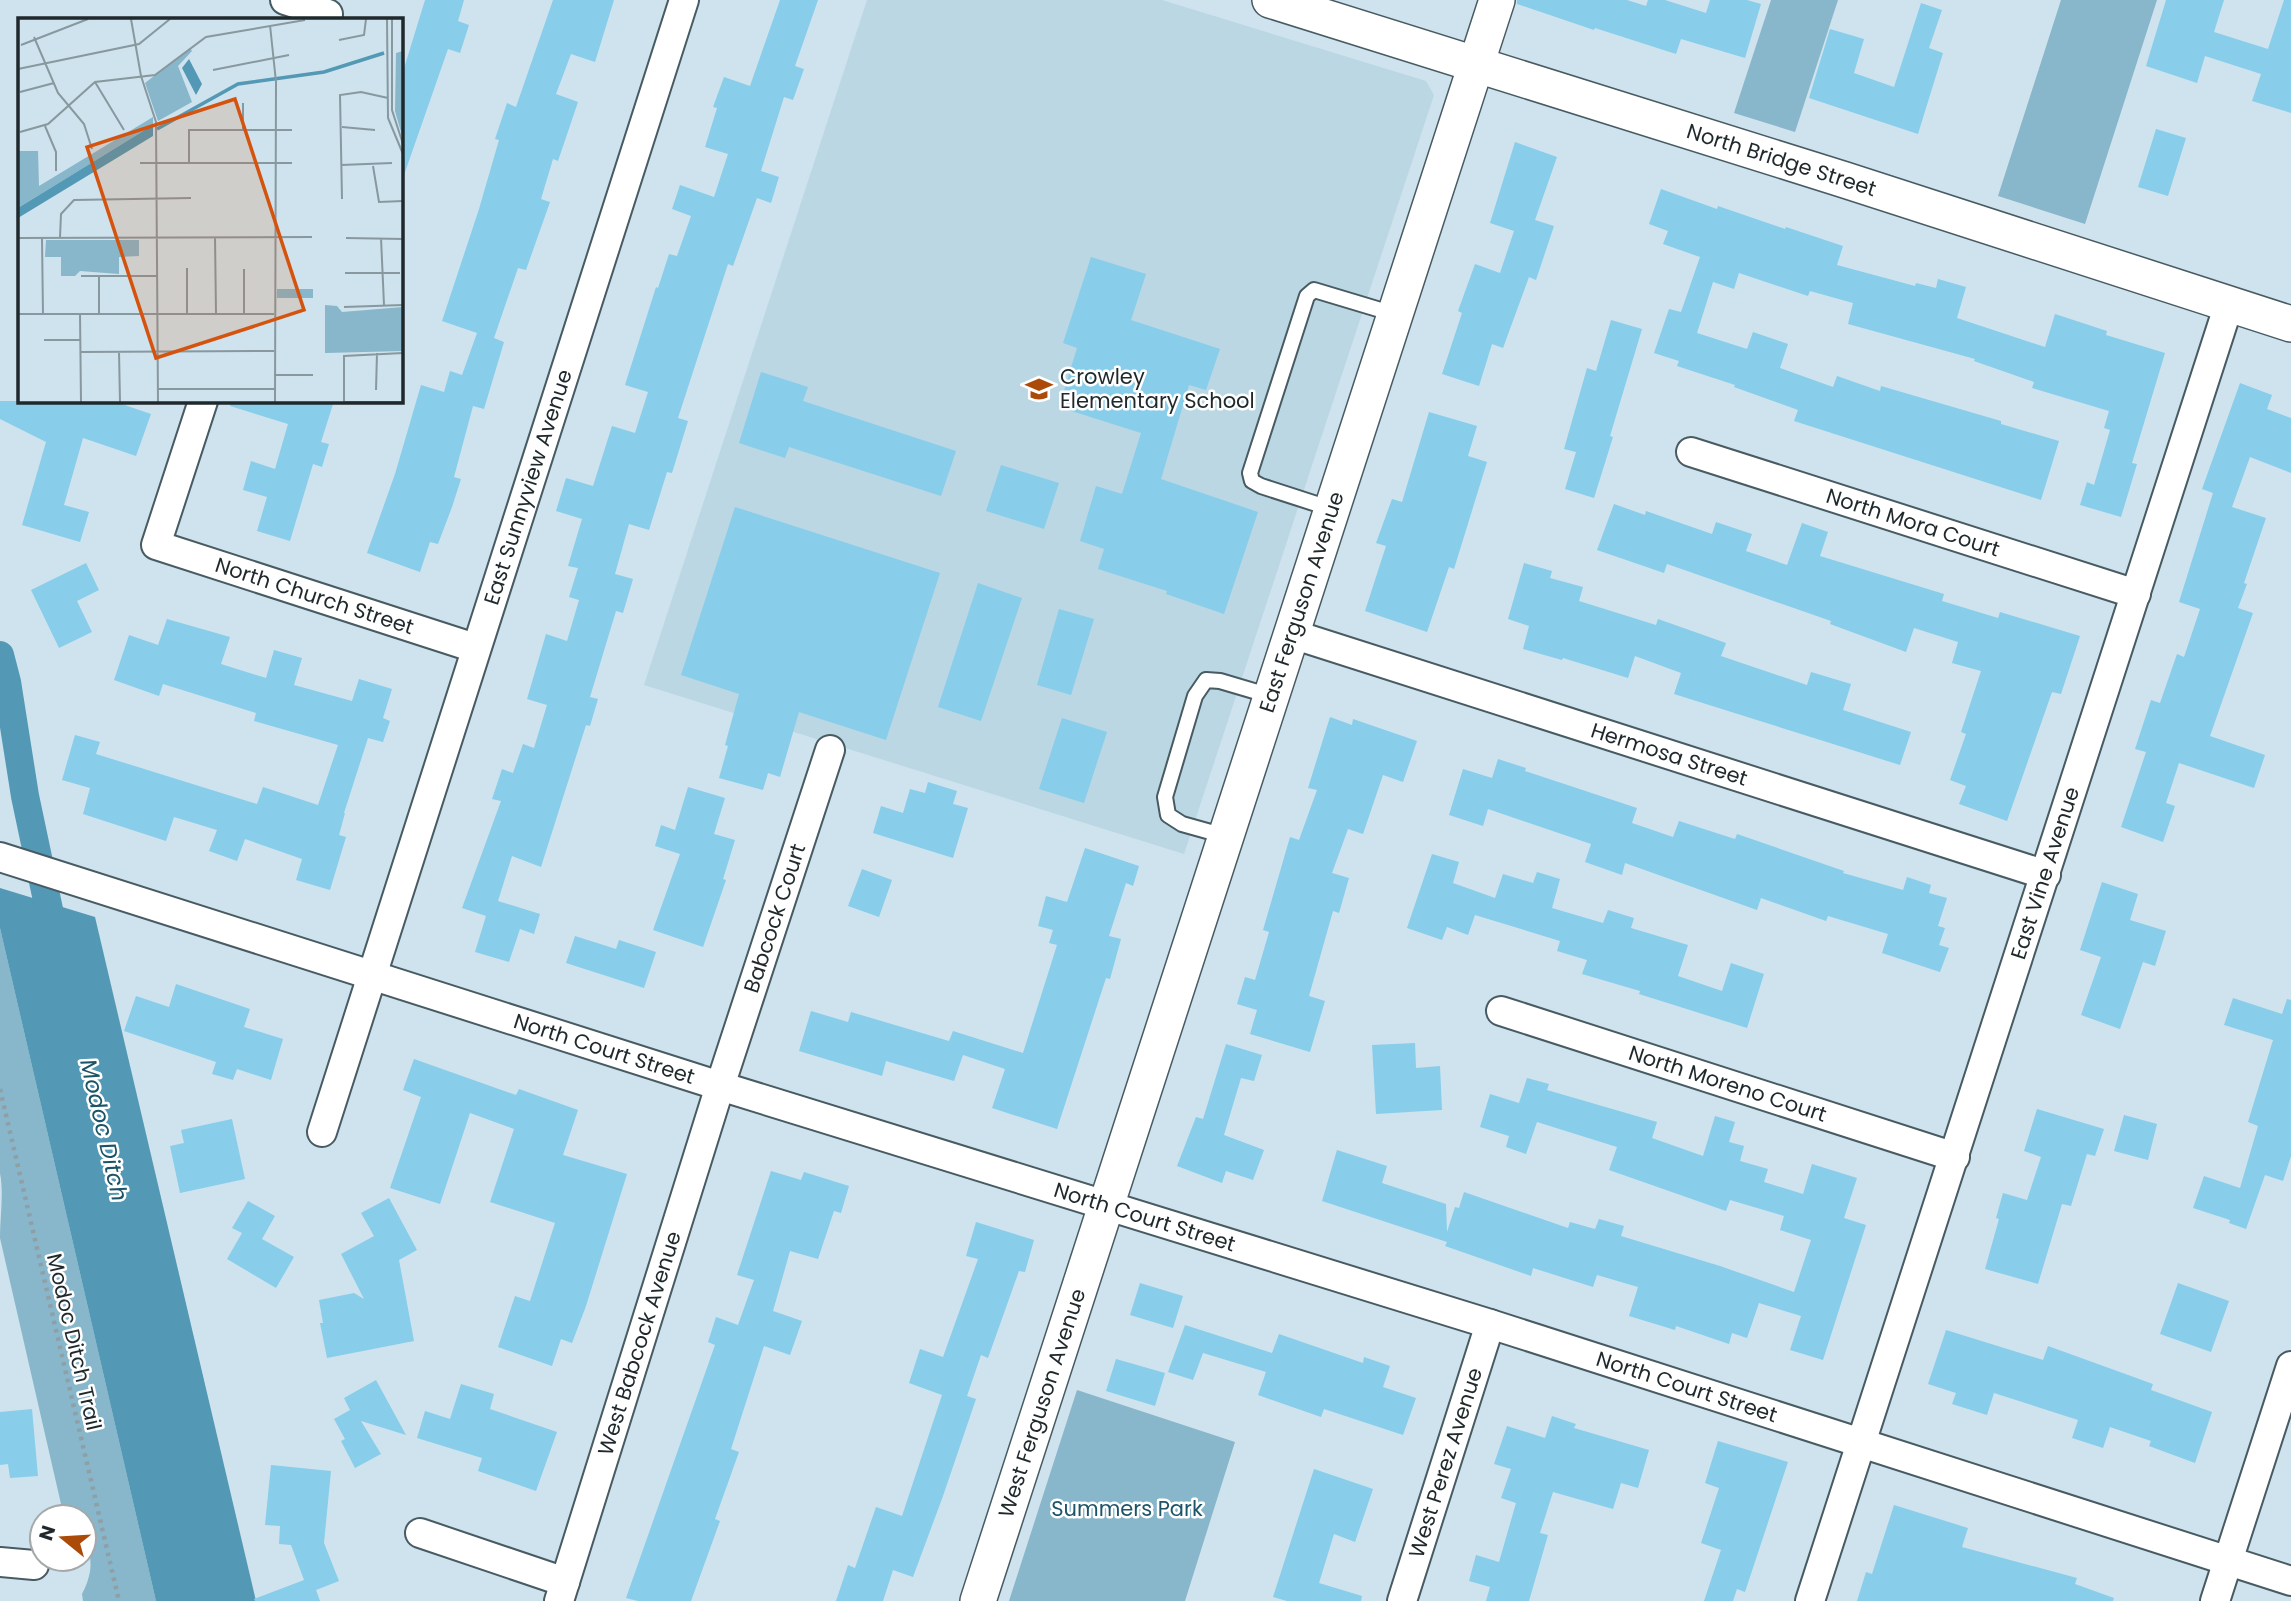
<svg xmlns="http://www.w3.org/2000/svg" width="2291" height="1601" viewBox="0 0 2291 1601" font-family="Poppins,sans-serif">
<rect width="100%" height="100%" fill="#cee3ed"/>
<path fill="#bad7e3" d="M867,0H1162L1426,81L1434,95L1184,854L644,685Z"/>
<path fill="#88b6ca" d="M1771,0H1838L1795,132L1734,113Z
M2061,0H2157L2085,224L1998,196Z
M0,928L156,1601H83L82,1594C100,1559 84,1550 84,1517H64L0,1238C0,1216 4,1194 0,1173Z
M1077,1390L1235,1442L1185,1601H1009Z"/>
<path fill="#5398b4" d="M0,888L95,917L256,1601H156L0,928Z"/>
<g fill="none" stroke-linecap="round" stroke-linejoin="round">
<path stroke="#5398b4" stroke-width="28" d="M0,655L7,682L25,796L55,938"/>
</g>
<path fill="#88cdea" d="M425,0H464L458,21L469,25L460,53L448,49L404,175L401,174V78Z
M553,0H614L595,62L571,54L556,94L578,102L558,161L553,159L541,199L550,202L526,270L518,268L494,338L504,342L484,409L473,406L454,477L461,479L452,507L438,544L430,542L420,572L367,553L395,474L421,385L444,392L450,371L462,375L477,333L442,321L479,209L499,140L495,139L507,103L516,107Z
M780,0H818L795,66L804,69L793,100L784,97L761,171L779,177L771,203L757,198L733,266L728,264L678,418L688,421L672,473L667,472L649,530L629,524L615,574L633,579L623,613L616,611L590,697L598,699L590,726L586,725L541,867L512,856L498,901L540,914L534,934L520,929L509,962L475,952L486,916L462,908L501,801L492,799L502,769L513,773L523,744L534,748L547,705L527,699L546,634L567,641L579,600L569,597L578,568L568,566L582,519L556,511L566,478L593,486L612,426L635,433L648,392L625,385L656,287L658,288L669,254L677,256L691,216L672,209L680,185L714,197L728,154L705,147L717,108L713,107L724,77L750,86Z
M1517,0H1627L1646,6L1648,0H1665L1706,13L1710,0H1747L1761,4L1745,58L1681,39L1676,54L1595,28L1594,30L1517,4Z
M2166,0H2224L2214,32L2268,49L2284,0H2291V113L2252,101L2261,74L2205,56L2197,83L2146,66Z
M1921,3L1942,10L1929,48L1943,53L1918,134L1809,98L1830,29L1864,39L1854,73L1894,87Z
M2156,129L2186,138L2168,196L2138,187Z
M1515,142L1557,157L1535,220L1554,226L1536,280L1529,277L1503,348L1492,344L1479,386L1442,374L1462,313L1458,311L1475,264L1500,273L1514,231L1490,223Z
M1661,189L1717,209L1718,206L1785,229L1786,227L1843,246L1837,265L1915,286L1916,283L1936,288L1938,279L1966,287L1957,318L2045,347L2055,314L2107,331L2106,335L2165,353L2132,463L2137,464L2121,517L2080,505L2087,482L2094,485L2110,430L2104,428L2109,411L2032,388L2034,382L1974,361L1975,359L1848,324L1853,303L1810,291L1808,296L1739,273L1734,289L1713,282L1697,333L1747,349L1753,332L1788,344L1780,368L1833,387L1837,376L1880,391L1881,386L2001,421V424L2059,441L2041,500L1794,421L1798,410L1734,387L1735,385L1677,366L1679,361L1654,353L1669,309L1681,312L1700,257L1663,244L1668,231L1649,224Z
M1091,257L1146,274L1131,320L1220,349L1206,390L1189,385L1161,479L1258,512L1224,614L1166,594L1167,591L1098,569L1104,549L1080,541L1096,486L1122,494L1141,433L1059,407L1077,348L1063,343Z
M1611,320L1642,329L1610,436L1613,437L1594,498L1565,489L1576,452L1564,449L1587,368L1596,371Z
M761,372L808,387L803,401L956,451L941,496L789,447L785,458L739,443Z
M2240,383L2272,395L2267,409L2291,418V473L2250,457L2232,507L2266,518L2244,583L2247,584L2238,608L2253,613L2210,736L2265,755L2254,788L2179,763L2166,803L2175,806L2163,842L2121,827L2146,752L2135,749L2151,700L2160,703L2177,654L2184,657L2200,609L2179,602L2213,493L2202,489Z
M0,401H113L151,414L136,456L83,438L64,505L89,512L80,542L22,525L46,442L0,419Z
M231,401H334L321,442L329,444L322,467L313,464L290,541L257,531L267,497L243,490L251,461L275,469L288,424L230,406Z
M1429,412L1477,426L1468,456L1487,462L1454,569L1449,567L1427,632L1365,611L1386,546L1376,543L1392,499L1402,502Z
M1001,465L1059,483L1044,529L986,511Z
M1614,504L1645,515L1646,511L1712,534L1716,522L1752,534L1746,551L1787,565L1802,523L1828,532L1820,556L1944,594L1942,601L1998,618L2000,612L2080,636L2061,694L2052,692L2007,821L1959,804L1966,786L1950,780L1966,734L1961,732L1981,671L1952,663L1958,642L1914,628L1906,652L1830,624L1831,621L1667,564L1664,573L1597,550Z
M735,507L940,573L886,740L799,712L780,777L768,773L763,790L719,778L728,746L725,745L739,694L681,675Z
M86,563L99,590L77,601L92,632L59,648L31,590Z
M1524,563L1552,571L1550,578L1583,587L1579,601L1656,625L1658,619L1726,643L1721,656L1807,685L1811,672L1851,684L1843,710L1911,732L1900,765L1674,694L1681,673L1635,656L1628,678L1563,658L1562,660L1523,649L1529,626L1508,619Z
M978,583L1022,598L981,721L938,707Z
M1059,609L1094,619L1071,695L1037,685Z
M167,619L230,637L221,664L266,678L274,650L302,658L294,685L352,701L359,679L392,689L383,718L390,721L383,742L368,738L344,813H345L339,835L346,837L330,890L296,880L302,859L245,839L237,861L209,851L217,830L174,817L166,841L83,814L90,788L62,780L75,735L100,742L96,754L257,804L263,787L318,805L338,745L254,721L256,713L163,684L159,696L114,680L129,635L158,645Z
M1330,717L1352,725L1353,719L1417,741L1403,782L1383,775L1363,834L1348,829L1332,873L1349,878L1339,913L1333,911L1309,996L1325,1001L1310,1052L1250,1034L1257,1010L1237,1004L1245,977L1255,980L1269,932L1263,930L1290,837L1299,840L1317,790L1308,788Z
M1062,718L1107,732L1084,803L1039,789Z
M1498,759L1526,768L1525,771L1637,808L1632,823L1673,837L1679,821L1735,839L1737,834L1844,871L1843,873L1903,890L1907,877L1931,885L1929,893L1947,898L1938,926L1945,928L1939,945L1949,948L1940,972L1882,953L1888,934L1828,916L1826,921L1761,898L1757,910L1625,863L1622,875L1585,862L1591,844L1488,809L1483,826L1449,815L1463,769L1492,778Z
M928,782L957,791L953,804L968,808L953,858L873,833L881,806L903,813L910,789L925,793Z
M688,787L725,798L714,834L735,840L723,879L726,880L703,947L653,930L680,854L655,846L661,825L675,830Z
M1085,848L1139,866L1133,886L1126,883L1109,936L1121,939L1110,979L1106,978L1057,1129L992,1108L1005,1069L963,1055L954,1081L886,1061L882,1076L799,1051L811,1011L848,1022L851,1012L949,1041L953,1031L1023,1053L1057,945L1049,943L1053,930L1038,926L1046,896L1067,902Z
M1432,854L1459,862L1453,883L1495,898L1503,874L1533,883L1537,872L1560,879L1552,908L1603,923L1608,910L1634,918L1631,928L1688,945L1678,976L1722,991L1731,963L1764,974L1747,1028L1639,994L1640,991L1582,974L1587,960L1557,951L1560,941L1475,915L1468,935L1447,927L1442,940L1407,928Z
M862,869L892,880L879,917L848,906Z
M2102,882L2138,894L2130,920L2166,931L2155,966L2143,962L2120,1029L2081,1015L2101,957L2080,950Z
M575,936L616,949L619,940L656,952L644,988L566,963Z
M176,984L250,1009L244,1027L283,1039L271,1080L237,1069L233,1080L212,1074L216,1062L124,1031L136,996L169,1007Z
M2233,998L2282,1014L2287,999L2291,1000V1156L2283,1181L2265,1175L2246,1229L2229,1223L2230,1220L2193,1208L2204,1176L2240,1188L2258,1126L2248,1122L2273,1040L2224,1025Z
M1415,1043L1416,1068L1440,1066L1442,1110L1376,1114L1372,1045Z
M1226,1044L1262,1055L1254,1081L1241,1078L1224,1135L1264,1150L1253,1180L1226,1171L1222,1183L1177,1166L1196,1117L1203,1119Z
M414,1059L516,1095L519,1089L578,1110L563,1155L627,1174L586,1306L572,1343L561,1339L552,1366L498,1347L515,1296L530,1301L555,1223L490,1202L514,1129L470,1113L440,1204L390,1188L421,1097L403,1090Z
M1527,1078L1549,1084L1547,1090L1657,1122L1652,1138L1703,1156L1715,1116L1735,1122L1729,1142L1744,1146L1740,1161L1768,1169L1764,1182L1803,1194L1812,1164L1857,1178L1844,1218L1866,1225L1823,1360L1790,1350L1801,1316L1759,1303L1747,1338L1732,1333L1729,1344L1676,1326L1675,1330L1629,1316L1638,1287L1597,1275L1593,1287L1533,1268L1531,1276L1445,1246L1447,1242L1322,1201L1337,1150L1387,1166L1382,1183L1446,1204L1447,1232L1455,1207L1459,1208L1464,1192L1568,1228L1570,1222L1595,1229L1599,1219L1624,1226L1621,1236L1720,1266L1794,1292L1811,1240L1780,1230L1784,1216L1730,1200L1726,1211L1609,1170L1617,1147L1537,1122L1526,1154L1506,1147L1509,1136L1480,1127L1490,1094L1519,1103Z
M2037,1109L2104,1129L2095,1156L2087,1154L2071,1206L2062,1204L2038,1284L1985,1269L1999,1219L1996,1218L2003,1193L2027,1200L2041,1157L2024,1151Z
M2124,1115L2157,1124L2148,1160L2114,1151Z
M232,1119L245,1179L180,1193L170,1146L184,1143L181,1130Z
M771,1171L801,1180L804,1172L849,1186L841,1213L834,1211L818,1259L790,1251L773,1311L802,1321L790,1355L764,1346L731,1449L739,1452L715,1519L720,1521L691,1601H638L626,1598L715,1345L708,1342L716,1317L738,1325L754,1280L737,1275Z
M389,1198L417,1250L399,1260L414,1341L327,1358L320,1323H323L319,1300L354,1293L364,1299L341,1254L374,1236L361,1213Z
M248,1201L275,1216L262,1239L294,1257L276,1288L227,1259L242,1233L232,1228Z
M976,1222L1034,1240L1025,1272L1019,1271L988,1358L981,1355L967,1396L976,1399L943,1496L913,1577L893,1570L883,1601H836L848,1565L855,1568L876,1507L902,1516L942,1395L909,1383L920,1349L943,1357L978,1259L966,1256Z
M1140,1283L1183,1296L1173,1328L1130,1315Z
M2178,1283L2229,1301L2211,1352L2160,1334Z
M1185,1325L1272,1353L1279,1334L1363,1363L1364,1357L1390,1366L1383,1387L1416,1398L1403,1435L1324,1409L1321,1417L1258,1395L1266,1372L1203,1353L1193,1380L1168,1372Z
M1946,1330L2043,1360L2048,1346L2153,1384L2151,1390L2212,1412L2195,1463L2149,1446L2151,1441L2110,1427L2103,1448L2072,1438L2078,1420L1994,1393L1987,1415L1952,1404L1956,1393L1928,1384Z
M1116,1359L1165,1373L1155,1406L1106,1391Z
M376,1380L406,1435L361,1421L381,1454L355,1468L341,1441L345,1439L334,1419L350,1410L344,1398Z
M461,1384L494,1394L490,1409L557,1432L536,1491L478,1471L482,1458L417,1438L425,1411L450,1419Z
M32,1409L38,1476L10,1478L8,1464L0,1465V1412Z
M1552,1416L1576,1424L1574,1428L1649,1450L1638,1488L1621,1483L1613,1509L1553,1492L1540,1533L1548,1535L1529,1601H1486L1490,1587L1469,1581L1476,1555L1499,1562L1516,1503L1501,1498L1511,1469L1494,1464L1507,1426L1545,1438Z
M1718,1441L1788,1462L1745,1592L1737,1589L1733,1601H1704L1721,1550L1701,1543L1719,1488L1705,1483Z
M271,1465L331,1471L324,1543L339,1581L316,1590L320,1601H255L254,1599L304,1580L291,1545L279,1544L280,1526L265,1525Z
M1314,1469L1373,1489L1355,1542L1334,1534L1319,1583L1362,1596L1361,1601H1287L1273,1597Z
M1894,1505L1968,1528L1962,1547L2077,1578L2075,1584L2114,1598L2113,1601H1857L1866,1572L1872,1574Z"/>
<g fill="none" stroke-linecap="round" stroke-linejoin="round">
<defs>
<path id="service" d="M1332,509L1261,486L1252,481L1250,473L1307,296L1314,290L1394,314
M1225,836L1182,824L1168,815L1165,797L1195,696L1206,680L1220,681L1271,696"/>
<g id="minor">
<path d="M285,0L328,14"/>
<path id="s1" d="M203,401L156,545L475,648"/>
<path id="s2" d="M1691,452L2136,594"/>
<path id="s3" d="M1292,634L2046,875"/>
<path id="s4" d="M0,857L720,1086L1490,1324L2291,1581"/>
<path id="s5" d="M1501,1011L1955,1157"/>
<path id="s6" d="M322,1132L684,0"/>
<path d="M420,1533L565,1582"/>
<path d="M0,1562L34,1565"/>
<path id="s7" d="M559,1601L720,1086L830,750"/>
<path id="s8" d="M1402,1601L1490,1324"/>
<path id="s9" d="M1810,1601L2229,304"/>
<path d="M2215,1601L2291,1366"/>
</g>
<g id="tertiary">
<path id="s10" d="M1270,0L1845,180L2291,324"/>
<path id="s11" d="M978,1601L1497,0"/>
</g>
</defs>
<use href="#service" stroke="#485a62" stroke-width="18"/>
<use href="#minor" stroke="#485a62" stroke-width="32"/>
<use href="#tertiary" stroke="#485a62" stroke-width="38"/>
<path stroke="#8e9fa6" stroke-width="4.5" stroke-dasharray="3.5 5" stroke-linecap="butt" d="M0,1089L119,1601"/>
<use href="#service" stroke="#fff" stroke-width="14"/>
<use href="#minor" stroke="#fff" stroke-width="28"/>
<use href="#tertiary" stroke="#fff" stroke-width="35"/>
</g>
<defs>
<symbol id="school-bare" viewBox="-9 -9 18 18"><path d="M0-5L7-2L0 1L-7-2ZM-4 1L0 2.5L4 1V4Q0 6-4 4Z" fill="#ac4b09" stroke="#fff" stroke-width="2.5" paint-order="stroke"/></symbol>
</defs>
<g fill-rule="evenodd">
<use href="#school-bare" x="1020" y="370" width="38" height="38"/>
</g>
<g text-anchor="middle" stroke-width="5" stroke-linejoin="round" paint-order="stroke">
<g font-size="21" fill="#1f282b" stroke="#fff">
<text dy="7" stroke="none"><textPath href="#s10" startOffset="536">North Bridge Street</textPath></text>
<text dy="7" stroke="none"><textPath href="#s6" startOffset="677">East Sunnyview Avenue</textPath></text>
<text dy="7" stroke="none"><textPath href="#s2" startOffset="233">North Mora Court</textPath></text>
<text dy="7" stroke="none"><textPath href="#s1" startOffset="318">North Church Street</textPath></text>
<text dy="7" stroke="none"><textPath href="#s11" startOffset="1050">East Ferguson Avenue</textPath></text>
<text dy="7" stroke="none"><textPath href="#s3" startOffset="396">Hermosa Street</textPath></text>
<text dy="7" stroke="none"><textPath href="#s9" startOffset="765">East Vine Avenue</textPath></text>
<text dy="7" stroke="none"><textPath href="#s7" startOffset="716">Babcock Court</textPath></text>
<text dy="7" stroke="none"><textPath href="#s4" startOffset="634">North Court Street</textPath></text>
<text dy="7" stroke="none"><textPath href="#s5" startOffset="238">North Moreno Court</textPath></text>
<text dy="7" stroke="none"><textPath href="#s4" startOffset="1200">North Court Street</textPath></text>
<text transform="translate(74 1342) rotate(77)" y="7">Modoc Ditch Trail</text>
<text dy="7" stroke="none"><textPath href="#s7" startOffset="270">West Babcock Avenue</textPath></text>
<text dy="7" stroke="none"><textPath href="#s4" startOffset="1768">North Court Street</textPath></text>
<text dy="7" stroke="none"><textPath href="#s11" startOffset="208">West Ferguson Avenue</textPath></text>
<text dy="7" stroke="none"><textPath href="#s8" startOffset="145">West Perez Avenue</textPath></text>
</g>
<g font-size="21" fill="#1f282b" stroke="#fff" text-anchor="start">
<text x="1060" y="384">Crowley<tspan x="1060" dy="24">Elementary School</tspan></text>
</g>
<g font-size="21" fill="#1c5469" stroke="#fff">
<text x="1127" y="1516">Summers Park</text>
</g>
<g font-size="23" font-style="italic" fill="#1b5367" stroke="#fff">
<text transform="translate(104 1130) rotate(77)" y="8">Modoc Ditch</text>
</g>
</g>
<g transform="translate(18 18)">
<rect width="385" height="385" fill="#cee3ed"/>
<path d="M172,30L174,33L160,48L174,84L140,103L127,65ZM385,33V121L377,93L378,35ZM135,99V107L0,190V133H20L21,168ZM28,222H121V238L101,239V256L62,253L57,258H43V239H27ZM259,271H295V280H259ZM307,287L319,288L324,294L385,289V333L307,335Z" fill="#88b6ca"/>
<path d="M171,41L184,66L178,77L164,50ZM135,107V118L0,200V190Z" fill="#5398b4"/>
<path fill="none" stroke="#5398b4" stroke-width="3.5" d="M139,111L220,66L306,54L366,35"/>
<path fill="none" stroke="#88989f" stroke-width="2" d="M113,1L123,58L138,104L140,384M369,1L370,100L385,136M374,1V92L385,126M252,7L258,64L257,384M16,19L40,75L66,106L74,131M321,22L346,17L348,1M3,27L70,1M0,51L121,26L152,1M195,52L271,37M77,64L106,112M2,74L36,65M225,85V112M27,108L38,134V153M324,109L357,112M2,114L30,106L77,64L137,57L188,19L287,2M122,145H274M171,145V112H274M323,147L374,145M355,148L361,184L385,183M324,181L322,77L343,74L370,80M42,219L43,196L56,182L173,180M197,219L198,296M0,220L294,219M24,220L25,296M328,220L385,221M363,220L366,287M169,250V296M226,251V296M327,255H382M63,258H140M326,289L385,287M0,296H256M62,296L63,384M81,296V259M26,322H63M63,334L256,333M101,334L102,384M256,357H295M140,371H257M358,372L359,335M326,384V338L385,335M327,384H385"/>
<path fill="#d4540f" fill-opacity="0.15" stroke="#d4540f" stroke-width="3.5" d="M217,81L286,292L138,340L69,129Z"/>
<rect width="385" height="385" fill="none" stroke="#1f282b" stroke-width="3.5"/>
</g>
<g transform="translate(63 1538) rotate(288)"><circle r="33" fill="#ffffff" stroke="#a5a9aa" stroke-width="2"/>
<path d="M0-5L12 26L0 18L-12 26Z" fill="#ac4b09"/>
<text y="-10" font-size="19" font-weight="bold" text-anchor="middle" fill="#1f282b">N</text>
</g>
</svg>
